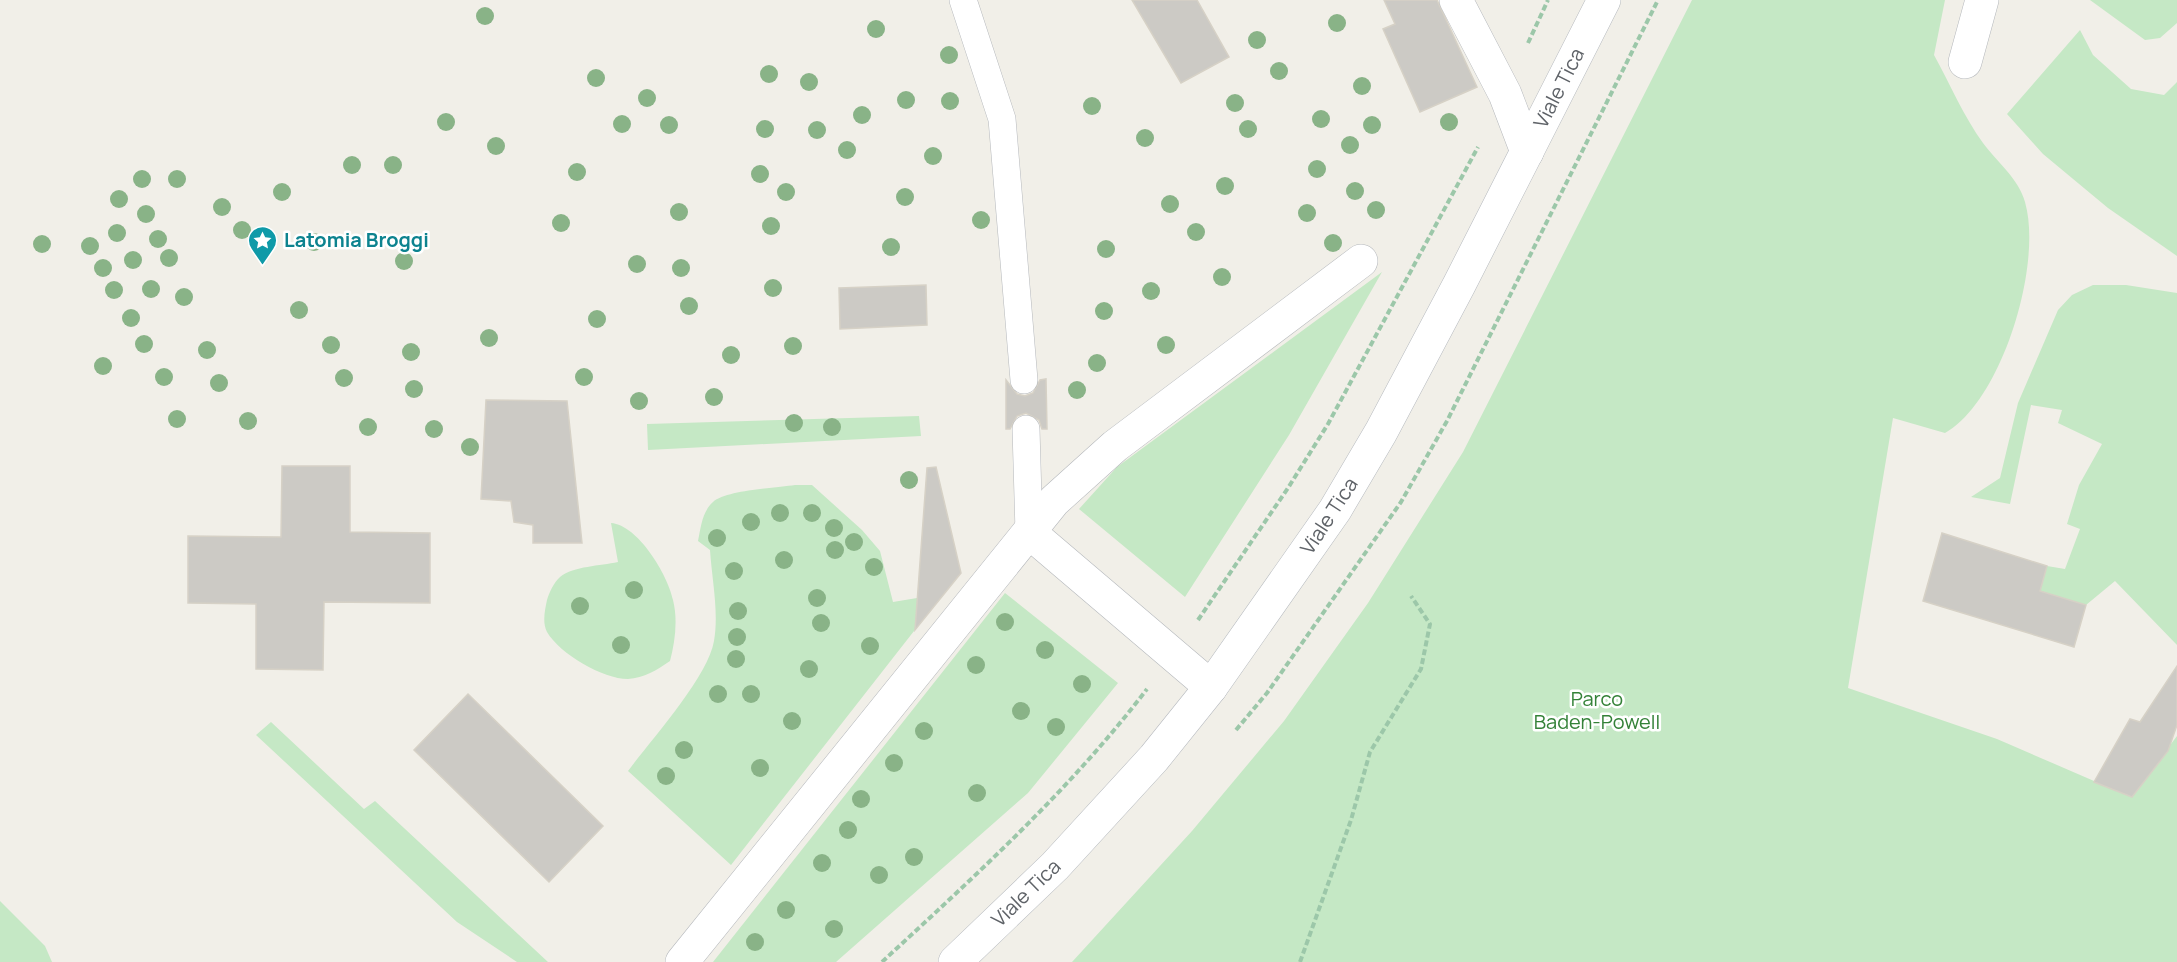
<svg xmlns="http://www.w3.org/2000/svg" width="2177" height="962" viewBox="0 0 2177 962" font-family="Manrope,sans-serif">
<rect width="100%" height="100%" fill="#f1efe8"/>
<path fill="#c5e8c5" d="M1692,0H1945L1934,55C1950,84 1964,117 1983,143C1997,162 2019,179 2025,202C2043,264 2002,401 1945,433L1893,418L1848,688L1997,739L2131,797L2177,736V962H1072L1192,831L1284,721L1368,603L1463,452Z
M2090,0H2177V23L2160,38L2145,40Z
M2080,30L2093,55L2131,89L2164,95L2177,82V256L2108,208L2043,154L2007,114Z
M1382,272L1289,435L1185,597L1079,509L1117,467Z
M2093,285H2126L2177,293V645L2115,581L2086,605L2039,593L2047,566L2065,569L2080,529L2067,524L2079,485L2102,444L2058,423L2062,410L2031,405L2010,504L1971,497L2000,478L2018,403L2058,310L2072,295Z
M919,416L921,436L648,450L647,424Z
M795,485H812L862,530L880,551L893,602L917,598L932,608L731,865L628,771C651,740 708,677 714,641C719,612 712,580 710,550L698,541C701,527 702,512 713,502C726,490 776,488 795,485Z
M611,523C638,525 668,575 673,600C678,620 675,642 670,661C657,670 644,678 628,679C603,679 560,654 547,632C542,622 545,610 547,600C549,593 554,582 560,577C574,566 600,566 618,562Z
M1005,593L1118,683L1028,793L836,962H713Z
M271,722L364,809L375,801L548,962H517L457,922L256,735Z
M0,901L45,946L52,962H0Z"/>
<path fill="#cccac5" stroke="#d6d1c6" stroke-width="1.5" d="M1132,0H1197L1229,57L1181,83Z
M1384,0H1437L1477,87L1420,112L1383,29L1395,24Z
M926,285L927,325L840,329L839,288Z
M1046,379L1047,429H1042L1039,420L1026,413L1017,416L1010,429H1006V380L1017,394L1025,396L1033,393L1040,380Z
M486,400L567,401L582,543H533V525L514,522L511,501L481,499Z
M282,466H350V532L430,533V603L324,602L323,670L256,669V604L188,603V536L281,537Z
M936,467L961,573L915,630L927,468Z
M1942,533L2047,566L2040,591L2086,605L2074,647L1923,601Z
M2177,666V725L2168,751L2132,797L2094,782L2130,719L2140,722Z
M468,694L603,826L549,882L414,750Z"/>
<g fill="none" stroke-linecap="round" stroke-linejoin="round">
<defs>
<path id="lane" d="M963,0L1002,119L1024,380
M1026,429L1029,532"/>
<path id="street" d="M1456,0L1505,94L1527,152
M1965,62L1982,0
M1029,532L1211,687
M682,962L1054,501L1115,446L1361,261"/>
<path id="secondary" d="M955,962L1055,866L1154,758L1211,687L1335,510L1381,432L1459,285L1604,0"/>
</defs>
<use href="#lane" stroke="#b5b8bc" stroke-width="28"/>
<use href="#street" stroke="#b5b8bc" stroke-width="34"/>
<use href="#secondary" stroke="#b6babf" stroke-width="34"/>
<path stroke="#9cc7a9" stroke-width="4" stroke-dasharray="6 3" stroke-linecap="butt" d="M1528,43L1548,0
M1198,620L1288,488L1328,424L1478,147
M1236,730L1267,693L1401,502L1447,421L1658,0
M882,962C975,876 1070,790 1147,689
M1300,962L1351,820L1370,752L1421,669L1430,624L1411,596"/>
<use href="#lane" stroke="#fff" stroke-width="27"/>
<use href="#street" stroke="#fff" stroke-width="33"/>
<use href="#secondary" stroke="#fff" stroke-width="33"/>
</g>
<g fill="#89b387">
<circle cx="485" cy="16" r="9"/>
<circle cx="1337" cy="23" r="9"/>
<circle cx="876" cy="29" r="9"/>
<circle cx="1257" cy="40" r="9"/>
<circle cx="949" cy="55" r="9"/>
<circle cx="1279" cy="71" r="9"/>
<circle cx="769" cy="74" r="9"/>
<circle cx="596" cy="78" r="9"/>
<circle cx="809" cy="82" r="9"/>
<circle cx="1362" cy="86" r="9"/>
<circle cx="647" cy="98" r="9"/>
<circle cx="906" cy="100" r="9"/>
<circle cx="950" cy="101" r="9"/>
<circle cx="1235" cy="103" r="9"/>
<circle cx="1092" cy="106" r="9"/>
<circle cx="862" cy="115" r="9"/>
<circle cx="1321" cy="119" r="9"/>
<circle cx="446" cy="122" r="9"/>
<circle cx="1449" cy="122" r="9"/>
<circle cx="622" cy="124" r="9"/>
<circle cx="669" cy="125" r="9"/>
<circle cx="1372" cy="125" r="9"/>
<circle cx="765" cy="129" r="9"/>
<circle cx="1248" cy="129" r="9"/>
<circle cx="817" cy="130" r="9"/>
<circle cx="1145" cy="138" r="9"/>
<circle cx="1350" cy="145" r="9"/>
<circle cx="496" cy="146" r="9"/>
<circle cx="847" cy="150" r="9"/>
<circle cx="933" cy="156" r="9"/>
<circle cx="352" cy="165" r="9"/>
<circle cx="393" cy="165" r="9"/>
<circle cx="1317" cy="169" r="9"/>
<circle cx="577" cy="172" r="9"/>
<circle cx="760" cy="174" r="9"/>
<circle cx="142" cy="179" r="9"/>
<circle cx="177" cy="179" r="9"/>
<circle cx="1225" cy="186" r="9"/>
<circle cx="1355" cy="191" r="9"/>
<circle cx="282" cy="192" r="9"/>
<circle cx="786" cy="192" r="9"/>
<circle cx="905" cy="197" r="9"/>
<circle cx="119" cy="199" r="9"/>
<circle cx="1170" cy="204" r="9"/>
<circle cx="222" cy="207" r="9"/>
<circle cx="1376" cy="210" r="9"/>
<circle cx="679" cy="212" r="9"/>
<circle cx="1307" cy="213" r="9"/>
<circle cx="146" cy="214" r="9"/>
<circle cx="981" cy="220" r="9"/>
<circle cx="561" cy="223" r="9"/>
<circle cx="771" cy="226" r="9"/>
<circle cx="242" cy="230" r="9"/>
<circle cx="1196" cy="232" r="9"/>
<circle cx="117" cy="233" r="9"/>
<circle cx="158" cy="239" r="9"/>
<circle cx="314" cy="242" r="9"/>
<circle cx="1333" cy="243" r="9"/>
<circle cx="42" cy="244" r="9"/>
<circle cx="90" cy="246" r="9"/>
<circle cx="891" cy="247" r="9"/>
<circle cx="1106" cy="249" r="9"/>
<circle cx="169" cy="258" r="9"/>
<circle cx="133" cy="260" r="9"/>
<circle cx="404" cy="261" r="9"/>
<circle cx="637" cy="264" r="9"/>
<circle cx="103" cy="268" r="9"/>
<circle cx="681" cy="268" r="9"/>
<circle cx="1222" cy="277" r="9"/>
<circle cx="773" cy="288" r="9"/>
<circle cx="151" cy="289" r="9"/>
<circle cx="114" cy="290" r="9"/>
<circle cx="1151" cy="291" r="9"/>
<circle cx="184" cy="297" r="9"/>
<circle cx="689" cy="306" r="9"/>
<circle cx="299" cy="310" r="9"/>
<circle cx="1104" cy="311" r="9"/>
<circle cx="131" cy="318" r="9"/>
<circle cx="597" cy="319" r="9"/>
<circle cx="489" cy="338" r="9"/>
<circle cx="144" cy="344" r="9"/>
<circle cx="331" cy="345" r="9"/>
<circle cx="1166" cy="345" r="9"/>
<circle cx="793" cy="346" r="9"/>
<circle cx="207" cy="350" r="9"/>
<circle cx="411" cy="352" r="9"/>
<circle cx="731" cy="355" r="9"/>
<circle cx="1097" cy="363" r="9"/>
<circle cx="103" cy="366" r="9"/>
<circle cx="164" cy="377" r="9"/>
<circle cx="584" cy="377" r="9"/>
<circle cx="344" cy="378" r="9"/>
<circle cx="219" cy="383" r="9"/>
<circle cx="414" cy="389" r="9"/>
<circle cx="1077" cy="390" r="9"/>
<circle cx="714" cy="397" r="9"/>
<circle cx="639" cy="401" r="9"/>
<circle cx="177" cy="419" r="9"/>
<circle cx="248" cy="421" r="9"/>
<circle cx="794" cy="423" r="9"/>
<circle cx="368" cy="427" r="9"/>
<circle cx="832" cy="427" r="9"/>
<circle cx="434" cy="429" r="9"/>
<circle cx="470" cy="447" r="9"/>
<circle cx="909" cy="480" r="9"/>
<circle cx="780" cy="513" r="9"/>
<circle cx="812" cy="513" r="9"/>
<circle cx="751" cy="522" r="9"/>
<circle cx="834" cy="528" r="9"/>
<circle cx="717" cy="538" r="9"/>
<circle cx="854" cy="542" r="9"/>
<circle cx="835" cy="550" r="9"/>
<circle cx="784" cy="560" r="9"/>
<circle cx="874" cy="567" r="9"/>
<circle cx="734" cy="571" r="9"/>
<circle cx="634" cy="590" r="9"/>
<circle cx="817" cy="598" r="9"/>
<circle cx="580" cy="606" r="9"/>
<circle cx="738" cy="611" r="9"/>
<circle cx="1005" cy="622" r="9"/>
<circle cx="821" cy="623" r="9"/>
<circle cx="737" cy="637" r="9"/>
<circle cx="621" cy="645" r="9"/>
<circle cx="870" cy="646" r="9"/>
<circle cx="1045" cy="650" r="9"/>
<circle cx="736" cy="659" r="9"/>
<circle cx="976" cy="665" r="9"/>
<circle cx="809" cy="669" r="9"/>
<circle cx="1082" cy="684" r="9"/>
<circle cx="718" cy="694" r="9"/>
<circle cx="751" cy="694" r="9"/>
<circle cx="1021" cy="711" r="9"/>
<circle cx="792" cy="721" r="9"/>
<circle cx="1056" cy="727" r="9"/>
<circle cx="924" cy="731" r="9"/>
<circle cx="684" cy="750" r="9"/>
<circle cx="894" cy="763" r="9"/>
<circle cx="760" cy="768" r="9"/>
<circle cx="666" cy="776" r="9"/>
<circle cx="977" cy="793" r="9"/>
<circle cx="861" cy="799" r="9"/>
<circle cx="848" cy="830" r="9"/>
<circle cx="914" cy="857" r="9"/>
<circle cx="822" cy="863" r="9"/>
<circle cx="879" cy="875" r="9"/>
<circle cx="786" cy="910" r="9"/>
<circle cx="834" cy="929" r="9"/>
<circle cx="755" cy="942" r="9"/>
</g>
<defs>
<symbol id="sight-pin" viewBox="-11 -11 22 30"><path d="M0 17L-7.5 6A9.5 9.5 0 1 1 7.5 6Z" fill="#0f9aa8" stroke="#fff"/><path d="M0-6L1.8-2.2L6-1.7L2.9 1.2L3.7 5.4L0 3.3L-3.7 5.4L-2.9 1.2L-6-1.7L-1.8-2.2Z" fill="#fff"/></symbol>
</defs>
<g fill-rule="evenodd">
<use href="#sight-pin" x="246" y="224" width="33" height="45"/>
</g>
<g text-anchor="middle" stroke-width="5" stroke-linejoin="round" paint-order="stroke">
<g font-size="20" fill="#5f6368" stroke="#fff">
<text transform="translate(1559 88) rotate(-63)" y="7">Viale Tica</text>
<text transform="translate(1329 516) rotate(-57)" y="7">Viale Tica</text>
<text transform="translate(1026 893) rotate(-44)" y="7">Viale Tica</text>
</g>
<g font-size="20" font-weight="bold" fill="#0d838f" stroke="#fff" text-anchor="start">
<text x="284" y="247">Latomia Broggi</text>
</g>
<g font-size="20" fill="#348238" stroke="#fff">
<text x="1597" y="706">Parco<tspan x="1597" dy="23">Baden-Powell</tspan></text>
</g>
</g>
</svg>
